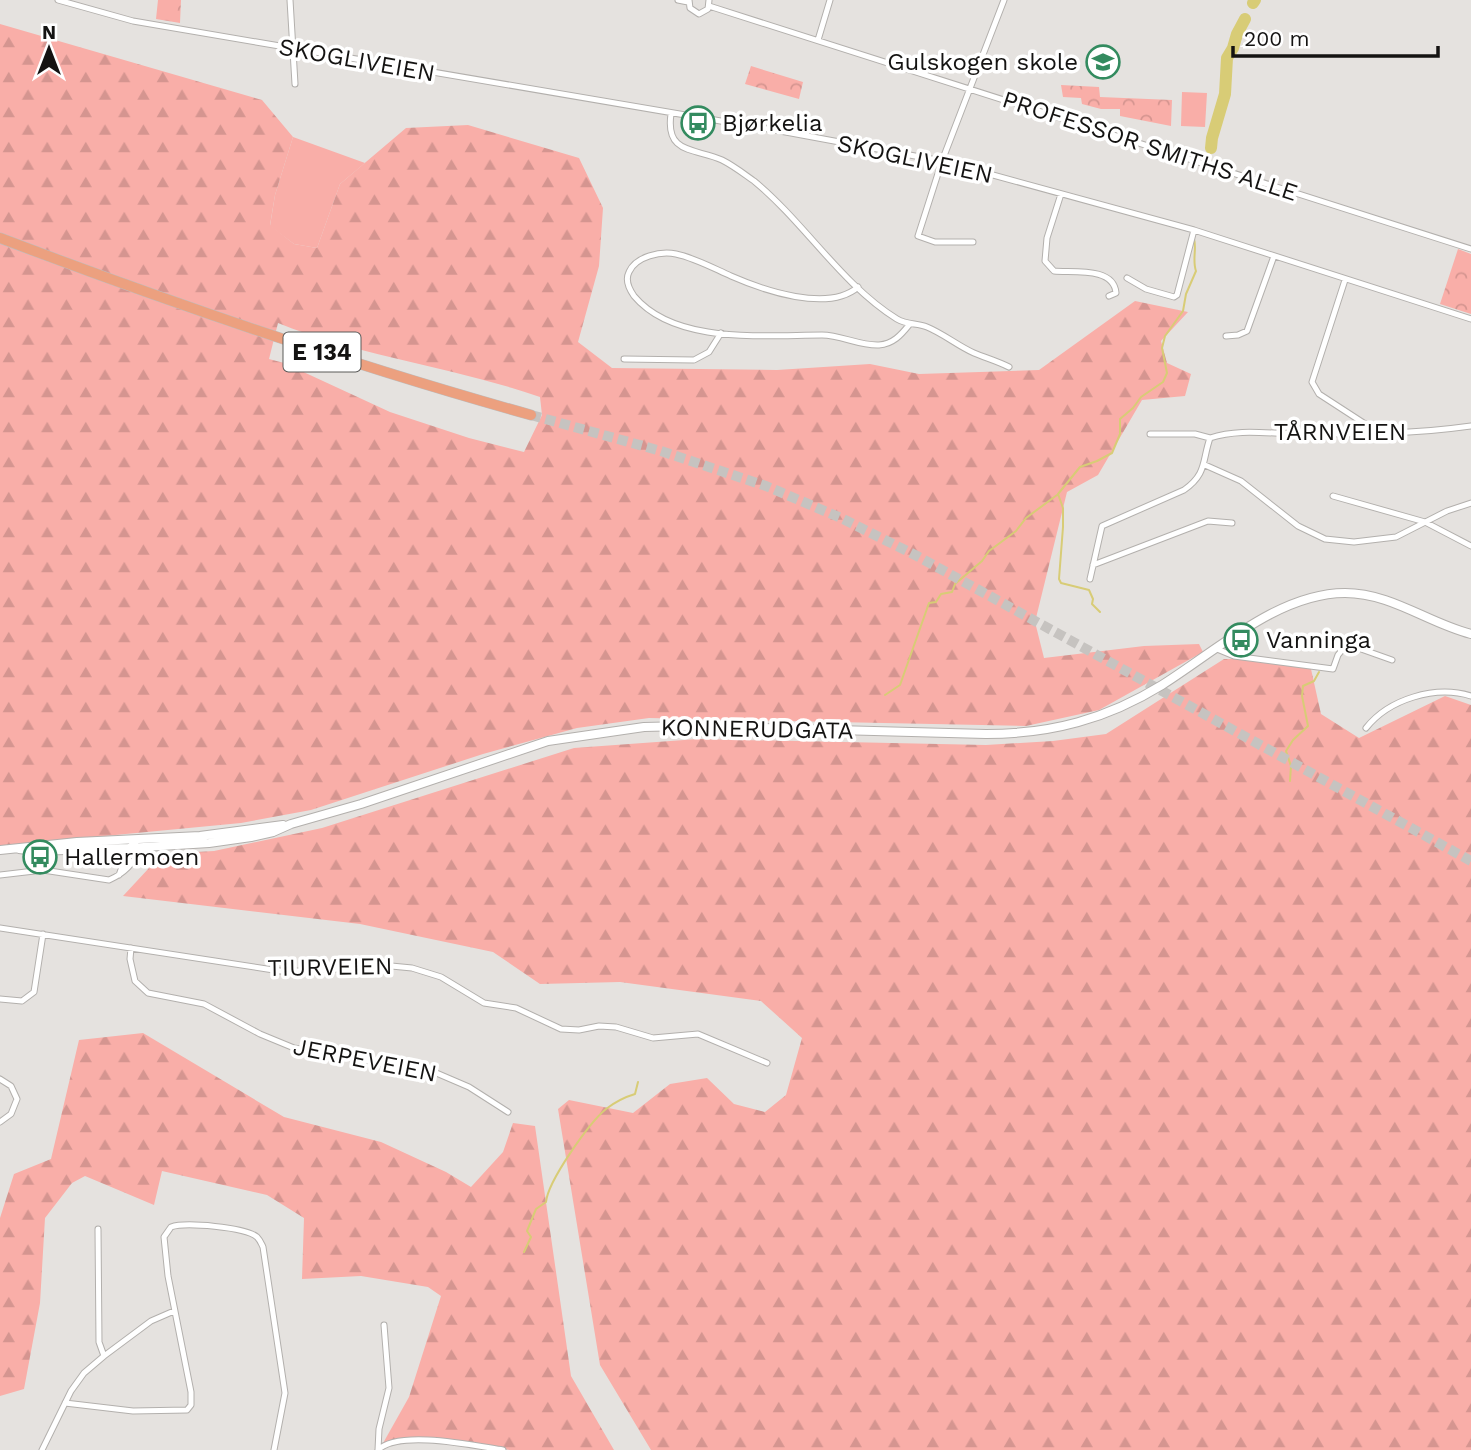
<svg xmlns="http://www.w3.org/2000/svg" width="1471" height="1450" viewBox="0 0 1471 1450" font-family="'Work Sans',sans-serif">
<defs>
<pattern id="forest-firs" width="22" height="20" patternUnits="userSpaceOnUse" patternTransform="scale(1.75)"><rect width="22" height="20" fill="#f9aea8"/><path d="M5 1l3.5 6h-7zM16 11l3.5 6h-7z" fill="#d59590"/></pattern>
<pattern id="park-crowns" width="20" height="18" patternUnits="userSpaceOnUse" patternTransform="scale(1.75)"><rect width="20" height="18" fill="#f9aea8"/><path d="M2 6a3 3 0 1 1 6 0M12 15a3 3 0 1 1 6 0" fill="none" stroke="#d59590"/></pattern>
</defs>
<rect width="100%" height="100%" fill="#e5e2df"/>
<path fill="#f9aea8" d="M1182,92L1207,93L1205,127L1181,126Z
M293,137L365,163L340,184L317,248L294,244L270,226L275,195Z"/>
<path fill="url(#forest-firs)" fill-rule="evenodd" d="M0,24L262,100L293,137L275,195L270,225L294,244L317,248L340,184L406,128L468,125L579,158L603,208L599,266L578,342L612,368L777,370L870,364L919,374L1039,370L1135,301L1188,312L1161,341L1167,363L1191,374L1185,396L1142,400L1098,475L1067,492L1035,622L1044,658L1144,646L1199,644L1203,652L1099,710L1026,726L649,718L577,728L483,754L311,810L241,823L0,846ZM278,323C362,357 454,367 540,397L542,415L524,452L469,438L390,412L284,363L269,359Z
M1224,659H1246L1311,669L1321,714L1359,738L1445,696L1471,705V1450H651L600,1365L558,1109L569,1100L633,1113L670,1084L707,1078L734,1104L765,1112L786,1095L802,1038L761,1001L620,982L540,984L493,952L360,924L123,896L162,854L214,851L322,828L574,748L698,739L986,745L1053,741L1106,734Z
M143,1033L284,1117L381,1142L446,1172L471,1187L503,1152L513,1123L535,1126L571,1376L614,1450C580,1450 545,1450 511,1450C472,1446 418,1426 382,1445L409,1397L441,1296L428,1287L361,1276L302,1279L304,1218L267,1195L162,1171L154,1205L85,1176L72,1183L45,1218L40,1303L24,1389L0,1396V1218L14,1174L51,1159L79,1040Z"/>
<path fill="url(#park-crowns)" d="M158,0H181L180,23L156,19Z
M751,66L803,82L799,99L745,84Z
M1061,85L1099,87L1100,97L1172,100L1171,126L1120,116V109H1101L1082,104L1081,98L1063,97Z
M1458,249L1471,254V314L1440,304Z"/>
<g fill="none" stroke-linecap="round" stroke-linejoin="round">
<path stroke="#d8cc76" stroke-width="2" d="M1100,612L1092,604L1093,599L1089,590L1061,583L1059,579L1063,527V508L1058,494L1080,467L1097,461L1112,453L1120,434V419L1133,408L1141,397L1163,382L1167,373L1162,348L1165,336L1183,311L1186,294L1196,271C1192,260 1197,248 1194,239
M885,695L900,685L929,603L936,602L941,594L952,592L955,584L982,561L989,551L1016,531L1026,518L1057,495
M1290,781L1291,766L1286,751L1293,740L1308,726L1302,696L1303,686L1314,681L1319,672
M524,1252L531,1237L527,1231L536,1209L546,1202C548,1181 589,1123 606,1109C615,1102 625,1097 635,1094L638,1082"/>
<path stroke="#d8cc76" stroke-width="12" d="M1253,3L1255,0
M1211,148L1212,138L1225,94L1227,58L1233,48L1237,34L1245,19"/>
<path stroke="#c6c3c0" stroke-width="10" stroke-dasharray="10 5" stroke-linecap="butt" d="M531,415L661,451L766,486L841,518L917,556L1471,861"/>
<defs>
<path id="minor" d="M58,0L133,21L791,133L942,161L1194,230L1471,319
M290,0L295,84
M678,0L688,2
M689,0L690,8L699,14L708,9L709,0
M709,6L1471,249
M818,40L830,0
M671,114C665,155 696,148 722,160C734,166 744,174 754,181C804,222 842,285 897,319C907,325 917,323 927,327C944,334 958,346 974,353C986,358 997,361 1009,367
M1061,194L1047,238L1045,261L1054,271C1071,273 1114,266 1116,293L1109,296
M973,242H935L918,236L942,161L1004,0
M1127,278L1146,289L1174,297L1177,295L1194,230
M1345,280L1312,382L1319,394L1376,431
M858,287C828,313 763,290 731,276C713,268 695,258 676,254C661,251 636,256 629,272C625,280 629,289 634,296C675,345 765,335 822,335C841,335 860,346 879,345C893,344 901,335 909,325
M1226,336L1238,335L1247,331L1274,256
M624,359L694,360L709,352L721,333
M1150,434H1195L1210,438
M1205,465L1241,481L1298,526L1325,539L1354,542L1396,537L1447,511L1471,503
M1333,496L1425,522L1471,546
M1093,565L1208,521L1232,523
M1090,579L1102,526L1184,490C1207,474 1202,461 1210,438C1240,428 1269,434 1300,434C1357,434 1415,434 1471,426
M1217,649L1234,656L1333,669L1338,655L1347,644L1392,660
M1366,728C1389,699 1435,685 1471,696
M0,875L43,870L109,880C123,874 136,863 138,848L134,841C126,850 124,863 119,875
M0,928L280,971H314L381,965L412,968L441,977L484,1003L516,1008L561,1029L579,1030L599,1026L616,1027L653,1038L698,1034L767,1063
M131,948L130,959L135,981L148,993L204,1004L260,1034L294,1048L434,1072L469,1087L508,1112
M0,999L22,1001L34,992L43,934
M0,1079L11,1086L17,1099L11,1114L0,1122
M98,1229L99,1342L104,1356
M65,1403L133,1411L187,1410L191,1405V1392L168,1276L164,1237L171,1227C185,1222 245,1227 257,1237C260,1240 261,1243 263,1247L285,1393L274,1450
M42,1450L71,1391L84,1373L104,1356L151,1321L174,1311
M378,1450C399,1429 476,1446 503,1450
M378,1450L379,1429L389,1388L384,1325"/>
<path id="secondary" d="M19,849L35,851L128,848L209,843L251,837L273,832L291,824L361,804L548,741L644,727L685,726L986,734C1051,734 1107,719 1162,685C1216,651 1279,593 1345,593C1391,593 1428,623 1471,634
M0,850L77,842L200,836L283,825"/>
<path id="trunk" d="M0,238C174,304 351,365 531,415"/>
</defs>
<use href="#minor" stroke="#b3b0ad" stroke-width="7"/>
<use href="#secondary" stroke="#b3b0ad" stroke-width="10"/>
<use href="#trunk" stroke="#bdbdbd" stroke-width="11"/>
<use href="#minor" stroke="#fff" stroke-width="5"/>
<use href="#secondary" stroke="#fff" stroke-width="8"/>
<use href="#trunk" stroke="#eca07f" stroke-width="10"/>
</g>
<defs>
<symbol id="school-ring" viewBox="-11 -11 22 22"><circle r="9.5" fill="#fff" stroke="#338b5f" stroke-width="1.5"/><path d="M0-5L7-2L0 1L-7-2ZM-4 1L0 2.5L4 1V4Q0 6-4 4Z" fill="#338b5f"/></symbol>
<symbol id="bus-ring" viewBox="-11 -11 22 22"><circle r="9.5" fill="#fff" stroke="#338b5f" stroke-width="1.5"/><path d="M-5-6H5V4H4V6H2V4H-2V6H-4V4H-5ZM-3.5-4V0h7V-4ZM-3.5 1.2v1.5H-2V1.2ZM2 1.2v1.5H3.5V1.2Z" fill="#338b5f"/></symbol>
</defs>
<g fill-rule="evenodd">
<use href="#school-ring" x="1084" y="43" width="38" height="38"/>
<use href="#bus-ring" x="679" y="104" width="38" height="38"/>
<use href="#bus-ring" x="1222" y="621" width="38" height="38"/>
<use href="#bus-ring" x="21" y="838" width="38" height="38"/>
</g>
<g text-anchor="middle" stroke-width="7" stroke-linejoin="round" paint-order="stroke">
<rect fill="#fff" stroke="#5a5a59" stroke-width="2" x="283.5" y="332.5" width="77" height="39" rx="5"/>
<g font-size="23" font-weight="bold" fill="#141312">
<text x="322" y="360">E 134</text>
</g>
<g font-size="24" fill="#141312" stroke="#fff">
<text transform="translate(357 60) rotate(10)" y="8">SKOGLIVEIEN</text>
<text transform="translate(1150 146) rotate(18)" y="8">PROFESSOR SMITHS ALLE</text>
<text transform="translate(915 159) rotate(12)" y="8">SKOGLIVEIEN</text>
<text x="1340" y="440">TÅRNVEIEN</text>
<text transform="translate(757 729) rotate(1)" y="8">KONNERUDGATA</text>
<text transform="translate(330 967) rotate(-1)" y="8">TIURVEIEN</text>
<text transform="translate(365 1060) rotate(11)" y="8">JERPEVEIEN</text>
</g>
<g font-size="24" fill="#141312" stroke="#fff" text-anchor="start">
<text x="1078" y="70" text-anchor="end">Gulskogen skole</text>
<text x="722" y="131">Bjørkelia</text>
<text x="1266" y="648">Vanninga</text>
<text x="64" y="865">Hallermoen</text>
</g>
</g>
<g transform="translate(49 49)" stroke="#ffffff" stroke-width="5" paint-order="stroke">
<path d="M0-5L12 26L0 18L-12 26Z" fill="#141312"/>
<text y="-10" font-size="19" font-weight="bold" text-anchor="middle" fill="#141312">N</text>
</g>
<path d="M1233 46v10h205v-10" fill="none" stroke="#141312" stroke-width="3.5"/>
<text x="1244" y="46" font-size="21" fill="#141312" stroke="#ffffff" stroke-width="5" paint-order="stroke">200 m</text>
</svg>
